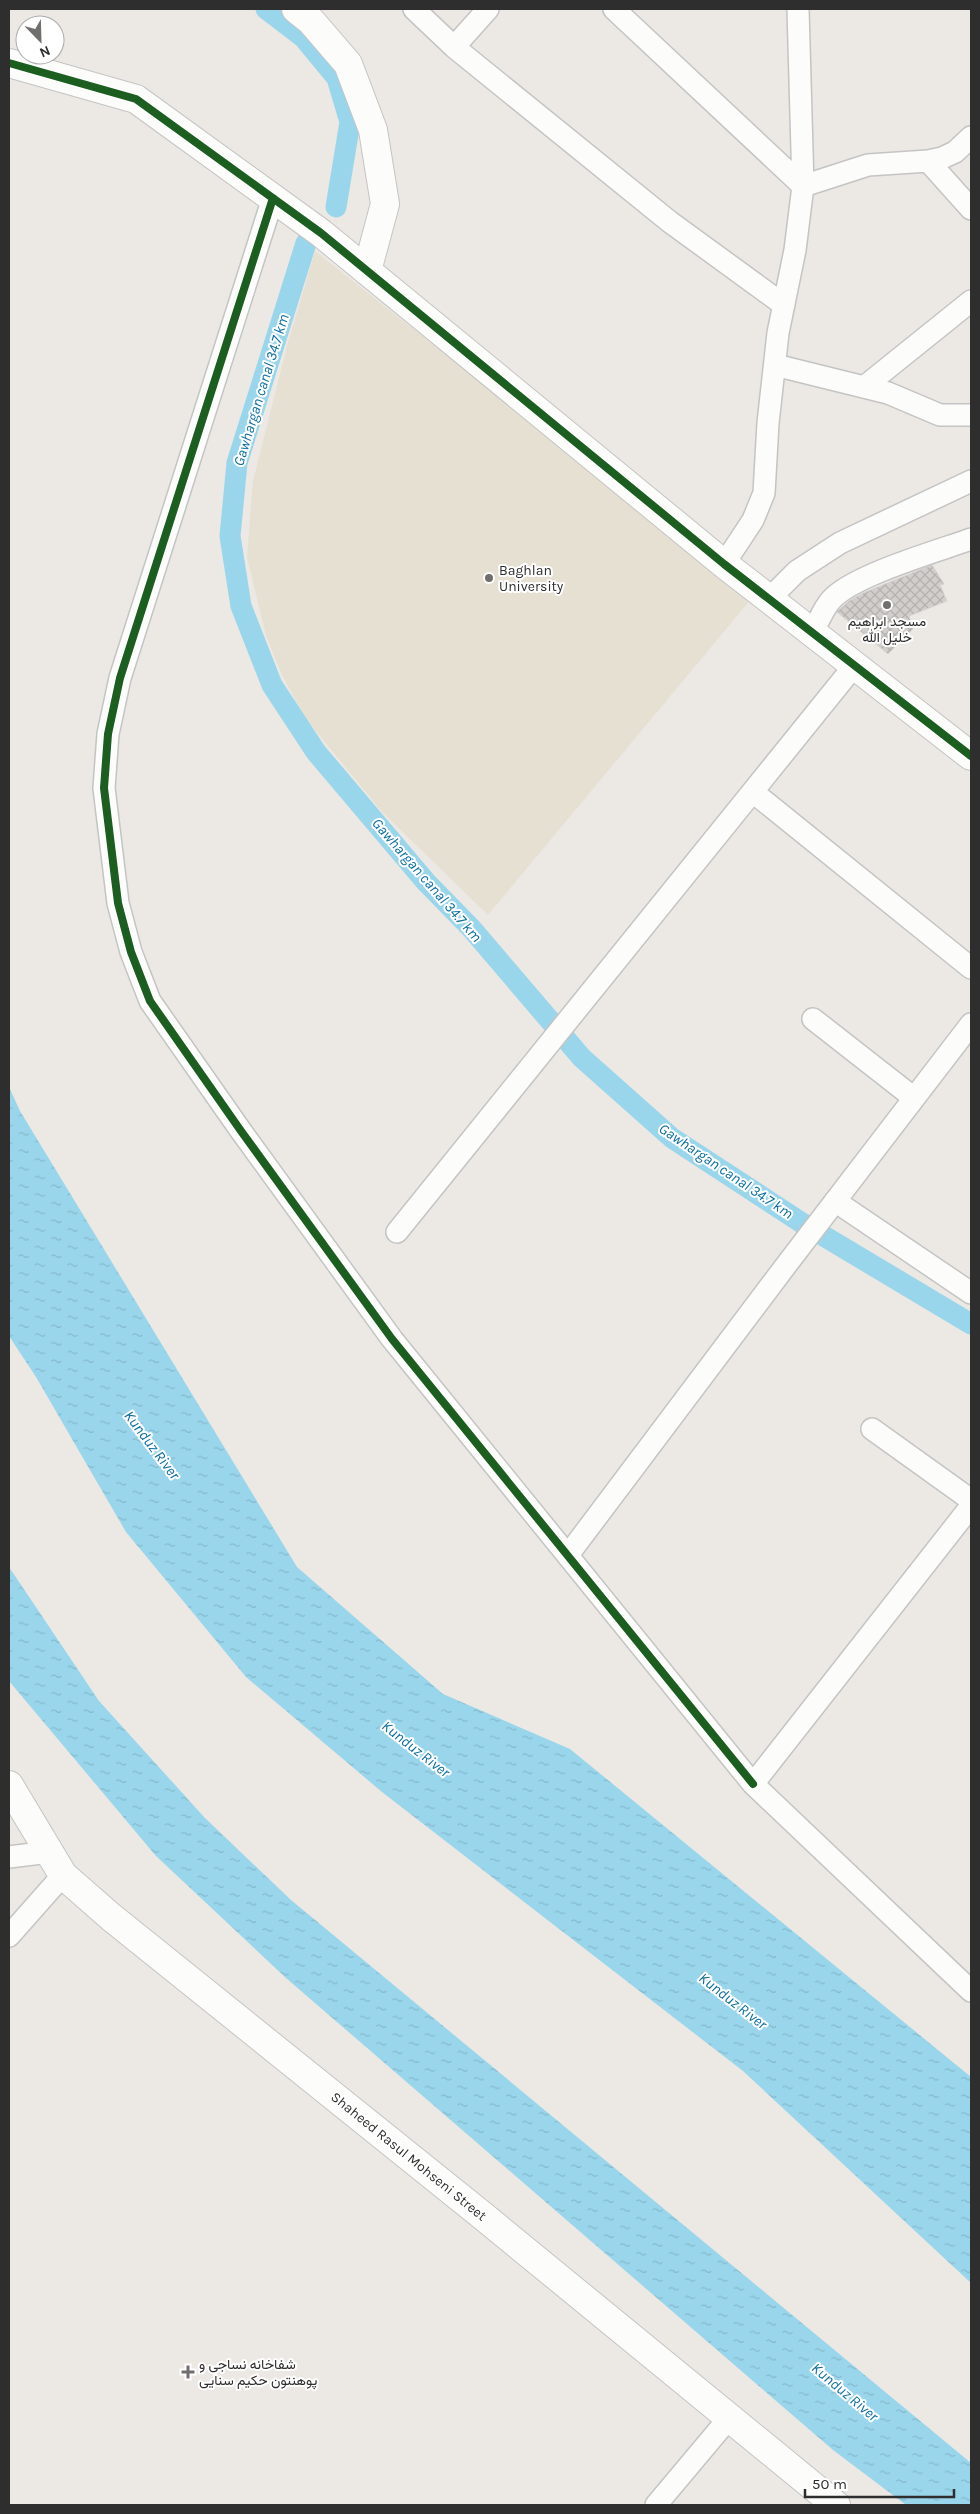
<svg xmlns="http://www.w3.org/2000/svg" width="980" height="2514" viewBox="0 0 980 2514" font-family="Karla,Vazirmatn,sans-serif">
<defs>
<pattern id="water-ripples" width="26" height="14" patternUnits="userSpaceOnUse" patternTransform="scale(1.25)"><rect width="26" height="14" fill="#99d6ec"/><path d="M2 4q2-2 4 0t4 0M15 11q2-2 4 0t4 0" fill="none" stroke="#84b8cb"/></pattern>
<pattern id="building-cross-hatch" width="8" height="8" patternUnits="userSpaceOnUse" patternTransform="scale(1.25)"><rect width="8" height="8" fill="#d1cecb"/><path d="M0 0l8 8M0 8l8-8" fill="none" stroke="#b4b1af"/></pattern>
</defs>
<rect width="100%" height="100%" fill="#ece8e4"/>
<path fill="#e6e0d3" d="M315,251L752,598L488,915L382,812L305,718L282,675L266,636L247,557L253,481L287,346Z"/>
<path fill="url(#water-ripples)" d="M9,1087L20,1111L297,1567L443,1694L570,1749L971,2077V2283L743,2071L382,1792L246,1677L126,1532L36,1377L9,1336Z
M9,1567L99,1701L205,1818L291,1900L971,2463V2505H906L833,2450L286,1978L156,1856L9,1681Z"/>
<g fill="none" stroke-linecap="round" stroke-linejoin="round">
<path stroke="#99d6ec" stroke-width="21" d="M266,9L304,38L337,78L350,122L336,207
M306,243L237,463L230,536L241,606L272,685L316,752L426,882L471,928L582,1058L672,1138L802,1223L971,1324"/>
</g>
<path fill="url(#building-cross-hatch)" stroke="#d7d4d0" d="M932,565L944,584L940,585L947,601L909,616L913,629L888,654L837,612L849,601L863,593Z"/>
<g fill="none" stroke-linecap="round" stroke-linejoin="round">
<defs>
<path id="street" d="M414,9L454,47L670,222L784,305
M614,9L803,186L868,165L928,161L942,158L955,152L971,137
M454,47L488,9
M928,161L971,209
M273,198L120,678L108,734L104,788L118,903L131,952L150,1001L241,1131L392,1339L753,1784
M775,365L888,393L940,415H971
M864,387L971,301
M724,564L753,520L764,493L768,423L778,333L795,250L803,186L798,9
M769,599L797,571L840,543L971,481
M812,633C818,623 823,609 831,600C853,575 938,551 971,539
M753,792L971,968
M813,1019L914,1098
M835,1201L971,1293
M397,1232L854,666
M872,1429L971,1500
M971,1506L753,1784L971,1991
M568,1555L787,1264L971,1024
M9,1857L49,1852
M9,1936L63,1875
M656,2505L729,2418"/>
<path id="secondary" d="M296,9L311,21L348,64L373,130L385,204L367,271
M9,63L136,99L321,233L724,564L971,756
M9,1785L63,1875L111,1917L478,2212L836,2505"/>
</defs>
<use href="#street" stroke="#c5c4c5" stroke-width="24"/>
<use href="#secondary" stroke="#c5c4c5" stroke-width="30"/>
<use href="#street" stroke="#fcfcfb" stroke-width="21"/>
<use href="#secondary" stroke="#fcfcfb" stroke-width="28"/>
<defs>
<path id="cycleway" d="M9,63L136,99L321,233L724,564L971,756
M273,198L120,678L108,734L104,788L118,903L131,952L150,1001L241,1131L392,1339L753,1784"/>
</defs>
<use href="#cycleway" stroke="#fff" stroke-width="11"/>
<use href="#cycleway" stroke="#1b5e20" stroke-width="8"/>
</g>
<g fill="#706f6e" stroke="#fff" stroke-width="2">
<circle cx="489" cy="578" r="5"/>
<circle cx="887" cy="605" r="5"/>
<path d="M185.5 2364.5h5v5h5v5h-5v5h-5v-5h-5v-5h5z"/>
</g>
<g text-anchor="middle" stroke-width="4" stroke-linejoin="round" paint-order="stroke">
<g font-size="14" fill="#2e2e2e" stroke="#fff" text-anchor="start">
<text x="499" y="575">Baghlan<tspan x="499" dy="16">University</tspan></text>
<text x="887" y="626" text-anchor="middle">مسجد ابراهیم<tspan x="887" dy="16">خلیل الله</tspan></text>
<text x="199" y="2369">شفاخانه نساجی و<tspan x="199" dy="16">پوهنتون حکیم سنایی</tspan></text>
</g>
<g font-size="14" fill="#2e2e2e" stroke="#fff">
<text transform="translate(409 2156) rotate(39)" y="5">Shaheed Rasul Mohseni Street</text>
</g>
<g font-size="15" font-style="italic" fill="#0d6fa3" stroke="#fff">
<text transform="translate(261 390) rotate(-73)" y="5">Gawhargan canal 34.7 km</text>
<text transform="translate(427 880) rotate(49)" y="5">Gawhargan canal 34.7 km</text>
<text transform="translate(726 1171) rotate(34)" y="5">Gawhargan canal 34.7 km</text>
<text transform="translate(152 1445) rotate(53)" y="5">Kunduz River</text>
<text transform="translate(416 1749) rotate(38)" y="5">Kunduz River</text>
<text transform="translate(733 2001) rotate(38)" y="5">Kunduz River</text>
<text transform="translate(845 2392) rotate(40)" y="5">Kunduz River</text>
</g>
</g>
<rect width="980" height="2514" fill="none" stroke="#2e2e2e" stroke-width="20"/>
<g transform="translate(40 40) rotate(157)"><circle r="24" fill="#ffffff" stroke="#ababab"/>
<path d="M0-4L9 19L0 12L-9 19Z" fill="#706f6e"/>
<text y="-8" font-size="14" font-weight="bold" text-anchor="middle" fill="#2e2e2e">N</text>
</g>
<path d="M805 2489v8h149v-8" fill="none" stroke="#2e2e2e" stroke-width="2.5"/>
<text x="812" y="2489" font-size="15" fill="#2e2e2e" stroke="#ffffff" stroke-width="4" paint-order="stroke">50 m</text>
</svg>
